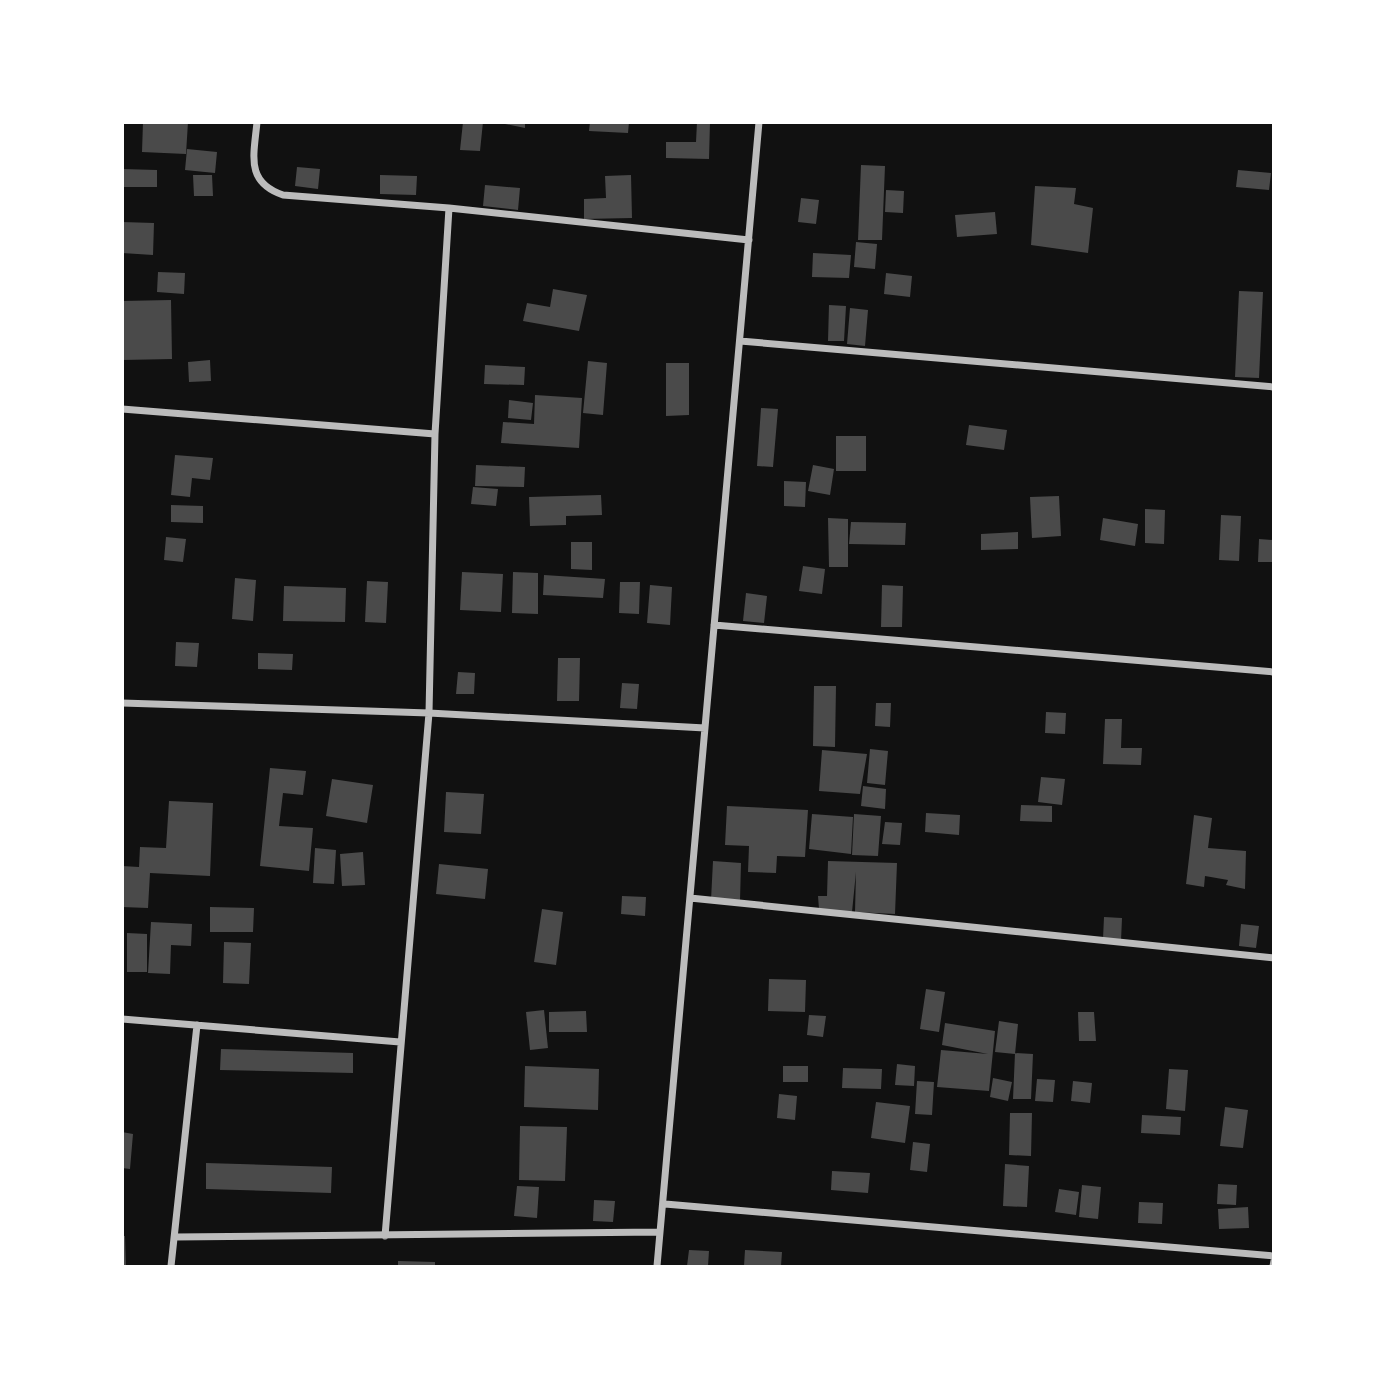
<svg xmlns="http://www.w3.org/2000/svg" width="1396" height="1389" viewBox="0 0 1396 1389" font-family="Roboto,sans-serif">
<rect width="100%" height="100%" fill="#111"/>
<path fill="#4a4a4a" d="M143,122H188L186,154L142,152Z
M463,122H483L480,151L460,150Z
M495,122H525V128Z
M590,122H629L628,133L589,131Z
M697,122H710L709,159L666,158V142H696Z
M187,149L217,152L215,173L185,170Z
M861,165L885,166L882,240H858Z
M297,167L320,169L318,189L295,186Z
M122,169L157,170V187H122Z
M1238,170L1271,173L1269,190L1236,187Z
M193,175H212L213,196H194Z
M380,175L417,176L416,195L380,194Z
M631,175L632,218L584,219V199L606,198L605,176Z
M485,185L520,188L518,210L483,206Z
M1035,186L1076,188L1074,204L1093,208L1088,253L1031,245Z
M886,190L904,191L903,213L885,212Z
M801,198L819,200L816,224L798,222Z
M995,212L997,234L957,237L955,215Z
M122,222L154,223L153,255L122,253Z
M856,242L877,244L875,269L854,267Z
M813,253L851,255L849,278L812,277Z
M158,272L185,273L184,294L157,292Z
M886,273L912,276L910,297L884,294Z
M553,289L587,295L579,331L523,321L527,303L550,307Z
M1239,291L1263,292L1259,378L1235,377Z
M171,300L172,359L122,360V301Z
M829,305L846,306L844,341H828Z
M850,308L868,310L865,346L847,344Z
M210,360L211,381L189,382L188,362Z
M588,361L607,363L603,415L583,413Z
M666,363H689V415L666,416Z
M485,365L525,367L524,385L484,384Z
M535,395L582,398L579,448L501,443L503,422L534,424Z
M509,400L533,403L531,420L508,418Z
M761,408L778,409L773,467L757,466Z
M969,425L1007,430L1004,450L966,445Z
M836,436H866V471H836Z
M175,455L213,458L210,480L192,478L190,497L171,495Z
M476,465L525,467L524,487L475,486Z
M813,465L834,469L830,495L808,491Z
M784,481L806,482L805,507L784,506Z
M473,487L498,489L496,506L471,504Z
M601,495L602,515L566,516V525L530,526L529,497Z
M1059,496L1061,536L1032,538L1030,497Z
M171,505L203,506V523L171,522Z
M1145,509L1165,510L1164,544L1145,543Z
M1221,515L1241,516L1239,561L1219,560Z
M828,518L848,519V567H829Z
M1103,518L1138,524L1135,546L1100,540Z
M851,522L906,523L905,545L849,544Z
M1018,532V549L981,550V534Z
M166,537L186,539L183,562L164,560Z
M1259,539L1273,540V562H1258Z
M571,542H592V570L571,569Z
M803,566L825,569L822,594L799,591Z
M462,572L503,574L501,612L460,610Z
M513,572L538,573V614L512,613Z
M544,575L605,579L603,598L543,595Z
M235,578L256,580L253,621L232,619Z
M367,581L388,582L386,623L365,622Z
M620,582H640L639,614L619,613Z
M650,585L672,587L670,625L647,623Z
M882,585L903,586L902,627H881Z
M284,586L346,588L345,622L283,621Z
M746,593L767,596L764,623L743,621Z
M176,642L199,643L197,667L175,666Z
M258,653L293,654L292,670L258,669Z
M558,658H580L579,701H557Z
M458,672L475,673L474,694H456Z
M622,683L639,684L637,709L620,708Z
M814,686H836L835,747L813,746Z
M876,703H891L890,727L875,726Z
M1046,712L1066,713L1065,734L1045,733Z
M1105,719H1122L1121,748H1142L1141,765L1103,764Z
M870,749L888,751L885,785L867,783Z
M822,750L867,754L860,794L819,791Z
M270,768L306,771L303,795L283,793L279,826L313,828L309,871L260,866Z
M1041,777L1065,779L1062,805L1038,802Z
M332,779L373,785L367,823L326,816Z
M863,786L886,789L885,809L861,806Z
M446,792L484,794L481,834L444,832Z
M169,801L213,803L210,876L150,873L148,908L122,907V866L139,867L140,847L166,848Z
M1021,805L1052,806V822L1020,821Z
M727,806L808,810L805,857L777,856L776,873L748,872L749,846L725,845Z
M926,813L960,815L959,835L925,832Z
M812,814L853,817L851,854L809,849Z
M854,814L881,816L878,856L852,855Z
M1194,815L1212,818L1208,848L1246,851L1245,889L1226,885L1228,880L1205,876L1204,887L1186,884Z
M885,822L902,823L900,845L882,844Z
M315,848L336,850L334,884L313,883Z
M363,852L365,885L342,886L340,854Z
M713,861L741,863L740,901L711,900Z
M828,861L897,863L895,914L855,912L856,872L852,912L819,909L818,896H827Z
M439,864L488,869L485,899L436,894Z
M622,896L646,897L645,916L621,914Z
M210,907L254,908L253,932H210Z
M542,909L563,912L556,965L534,962Z
M1104,917L1122,918L1121,941L1103,939Z
M151,922L192,924L191,946L171,945L170,974L148,973Z
M1241,924L1259,926L1256,948L1239,946Z
M127,933L147,934V972H127Z
M224,942L251,943L249,984L223,983Z
M769,979L806,980L805,1012L768,1011Z
M926,989L945,992L939,1032L920,1029Z
M544,1010L548,1048L530,1050L526,1012Z
M586,1011L587,1032H549V1012Z
M1078,1012H1094L1096,1041H1079Z
M809,1015L826,1016L823,1037L807,1035Z
M999,1021L1018,1024L1015,1054L995,1052Z
M945,1023L995,1031L989,1091L937,1087L941,1050L988,1054L942,1045Z
M221,1049L353,1053V1073L220,1070Z
M1015,1053L1033,1054L1031,1099H1013Z
M897,1064L915,1066L914,1086L895,1085Z
M525,1066L599,1069L598,1110L524,1107Z
M783,1066H808V1082H783Z
M843,1068L882,1069L881,1089L842,1088Z
M1169,1069L1188,1070L1185,1111L1166,1109Z
M993,1078L1012,1082L1008,1101L990,1097Z
M1037,1079L1055,1080L1053,1102L1035,1101Z
M917,1081L934,1082L932,1115L915,1114Z
M1073,1081L1092,1083L1090,1103L1071,1101Z
M779,1094L797,1096L795,1120L777,1118Z
M876,1102L910,1106L905,1143L871,1138Z
M1225,1107L1248,1110L1243,1148L1220,1146Z
M1010,1113H1032L1031,1156L1009,1155Z
M1142,1115L1181,1117L1180,1135L1141,1133Z
M520,1126L567,1127L565,1181L519,1180Z
M122,1132L133,1134L130,1169L122,1168Z
M913,1142L930,1144L927,1172L910,1170Z
M206,1163L332,1167L331,1193L206,1189Z
M1005,1164L1029,1166L1027,1207L1003,1206Z
M832,1171L870,1173L868,1193L831,1190Z
M1218,1184L1237,1185L1236,1205L1217,1204Z
M1082,1185L1101,1187L1098,1219L1079,1217Z
M517,1186L539,1187L537,1218L514,1216Z
M1059,1189L1079,1192L1076,1215L1055,1212Z
M594,1200L615,1201L613,1222L593,1221Z
M1139,1202L1163,1203L1162,1224L1138,1223Z
M1248,1207L1249,1228L1219,1229L1218,1209Z
M122,1236H125L126,1266H122Z
M689,1250L709,1251L708,1266H687Z
M745,1250L782,1252L781,1266H744Z
M398,1261L435,1262V1266H398Z"/>
<g fill="none" stroke-linecap="round" stroke-linejoin="round">
<path stroke="#bcbcbc" stroke-width="7" d="M257,122C254,155 245,182 283,195L449,208L749,240
M740,341L1274,387
M122,409L435,434
M714,625L1274,672
M122,703L429,713L705,728
M690,898L1274,958
M122,1019L400,1042
M665,1204L1274,1256
M385,1236L429,713L435,434L449,208
M175,1237L660,1232
M171,1266L197,1025
M657,1266L759,122
M1273,1266L1274,1261"/>
</g>
<rect width="1396" height="1389" fill="none" stroke="#ffffff" stroke-width="248"/>
</svg>
